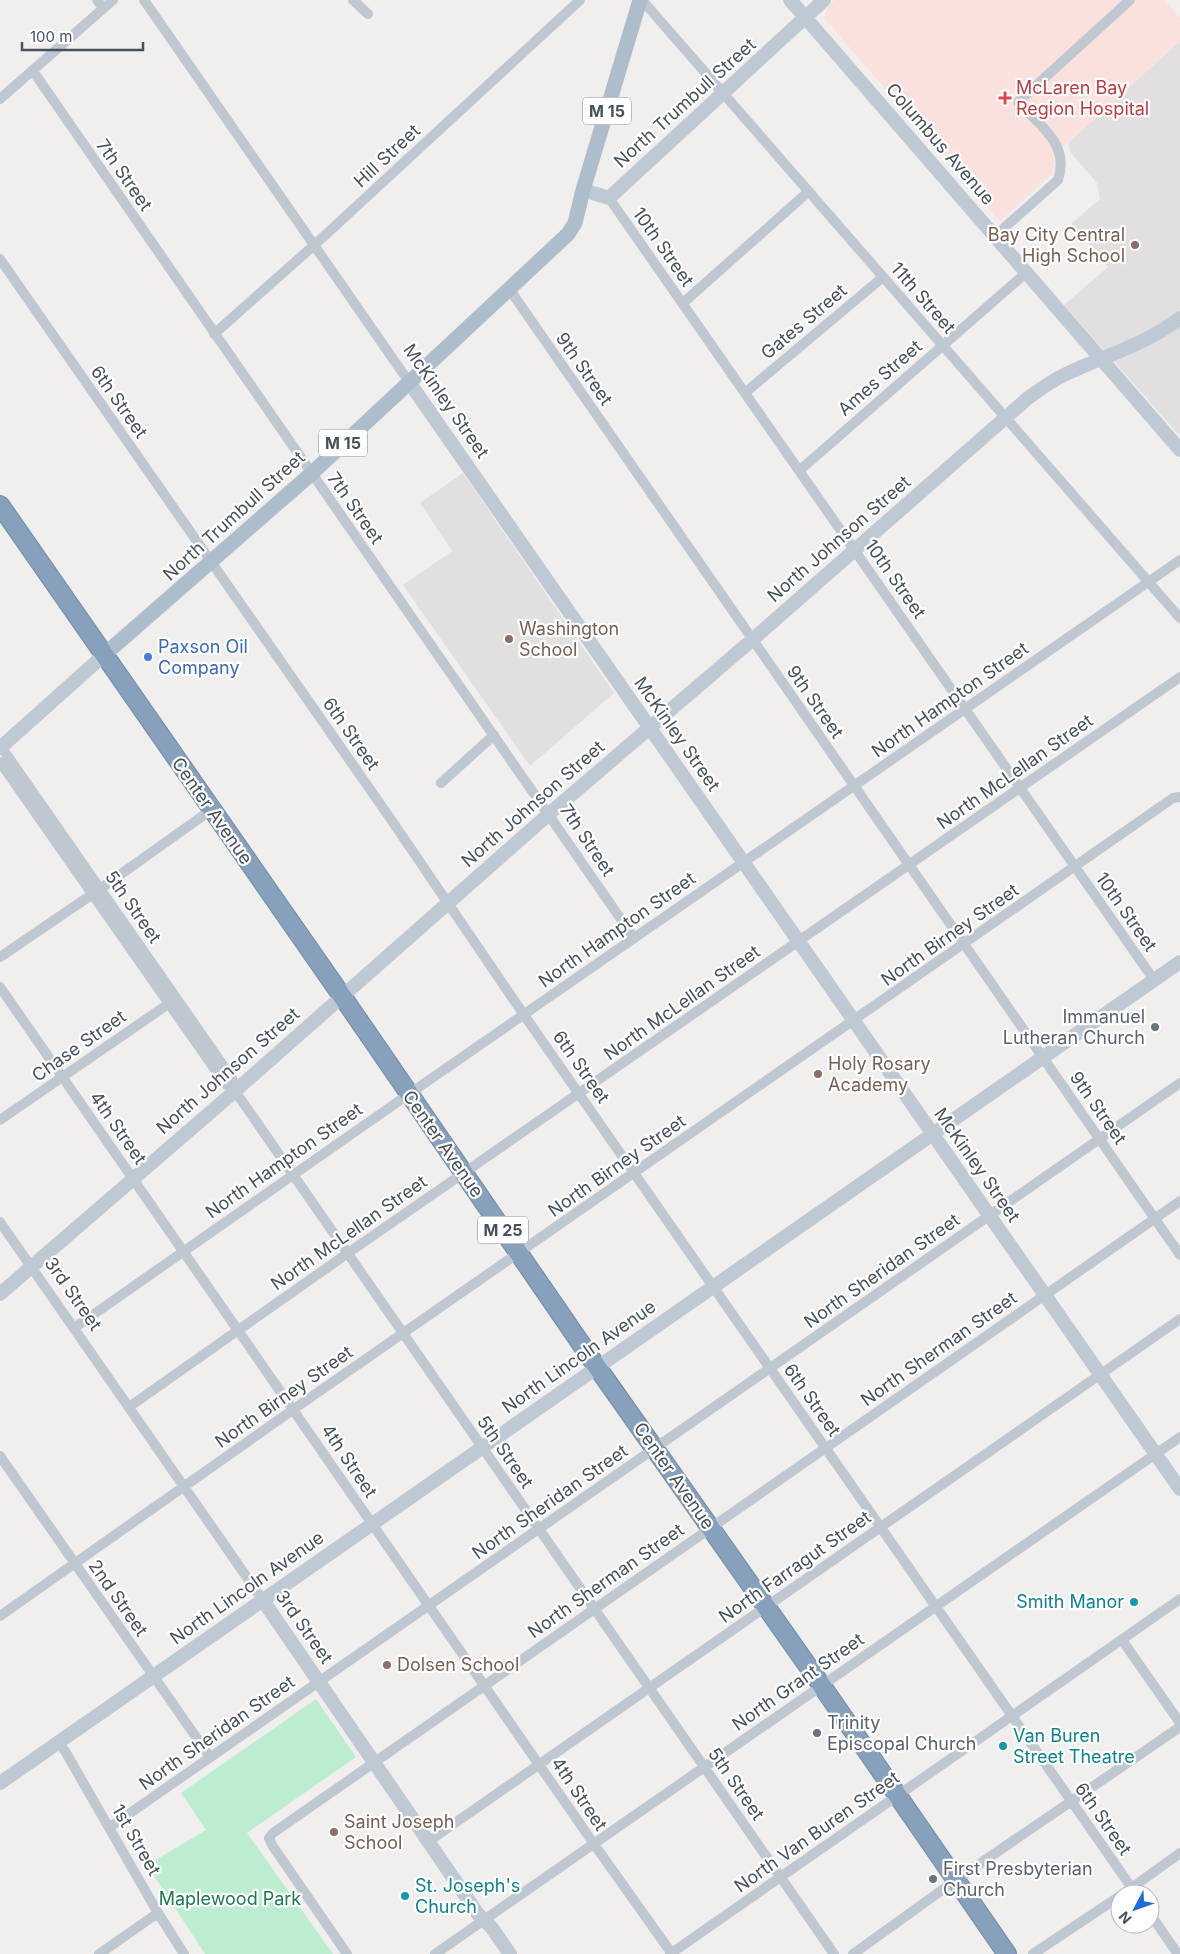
<svg xmlns="http://www.w3.org/2000/svg" width="1180" height="1954" viewBox="0 0 1180 1954" font-family="Inter,sans-serif">
<rect width="100%" height="100%" fill="#f1eeee"/>
<path fill="#e1dfe0" d="M1180,41V436L1064,305L1108,267L1071,224L1100,199L1097,183L1070,152L1069,142Z
M463,473L614,693L530,766L403,585L452,551L420,503Z"/>
<path fill="#fae1de" d="M834,0H1164L1180,18V41L1054,155L1055,171L1000,221L824,18L826,10Z"/>
<path fill="#bdedd0" d="M316,1699L356,1757L247,1833L333,1954H205L147,1865L206,1830L181,1793Z"/>
<g fill="none" stroke-linecap="round" stroke-linejoin="round">
<defs>
<path id="highway" d="M0,505L342,996L597,1367L822,1686L1007,1954"/>
</defs>
<use href="#highway" stroke="#728ba7" stroke-width="20"/>
<path stroke="#bfc8d0" stroke-width="10" d="M97,0L103,8
M144,0L409,382
M353,0L368,14
M642,0L1180,618
M33,71L634,938
M0,99L113,0
M609,198L1154,980
M995,236L1058,180C1070,144 1040,126 1018,102L1130,0
M0,259L390,818L524,1015L1136,1894
M510,290L1180,1255
M683,303L808,192
M214,334L321,239L580,0
M746,392L883,277
M800,470L1027,272
M0,745L232,1078L235,1091L834,1954
M0,762L225,1084L235,1091
M441,783L494,735
M0,957L100,889L211,810
M0,987L594,1844L672,1954
M0,1120L174,1000
M0,1222L262,1599
M74,1328L409,1094L1180,560
M129,1407L348,1253L1180,677
M0,1456L210,1757
M0,1616L304,1402L1173,798L1180,797
M1122,1640L1180,1723
M58,1743L65,1751L158,1913L184,1954
M110,1827L1180,1083
M429,1841L1180,1319
M1126,1892L1180,1853
M1150,1914L1178,1954
M99,1954L158,1913
M347,1954L272,1845L269,1838L273,1833L1180,1201
M435,1954L1180,1437
M670,1954L1180,1599
M853,1954L956,1880L1180,1727
M1033,1954L1120,1896"/>
<path stroke="#bfc9d4" stroke-width="14" d="M790,0L1180,450
M583,190L609,198L824,0
M409,382L1180,1489
M0,748L104,655
M0,1294L235,1091L549,814L752,640L1028,398C1039,390 1051,381 1064,375C1103,356 1145,345 1180,318
M262,1599L478,1914L492,1928L510,1954
M0,1783L1180,962"/>
<path stroke="#aebdcc" stroke-width="15" d="M104,655L311,474L568,234L575,223L583,190L640,0"/>
<use href="#highway" stroke="#87a0bc" stroke-width="18"/>
</g>
<path fill="#e0444e" stroke="#fff" stroke-width="2" d="M1002.5 90.5h5v5h5v5h-5v5h-5v-5h-5v-5h5z"/>
<g fill="#8d6e63" stroke="#fff" stroke-width="2">
<circle cx="1135" cy="245" r="5"/>
<circle cx="509" cy="639" r="5"/>
<circle cx="818" cy="1074" r="5"/>
<circle cx="387" cy="1665" r="5"/>
<circle cx="334" cy="1832" r="5"/>
</g>
<circle fill="#3f7fe0" stroke="#fff" stroke-width="2" cx="148" cy="657" r="5"/>
<g fill="#6b7280" stroke="#fff" stroke-width="2">
<circle cx="1155" cy="1027" r="5"/>
<circle cx="817" cy="1733" r="5"/>
<circle cx="933" cy="1879" r="5"/>
</g>
<g fill="#0f9aa8" stroke="#fff" stroke-width="2">
<circle cx="1134" cy="1602" r="5"/>
<circle cx="1003" cy="1746" r="5"/>
<circle cx="405" cy="1896" r="5"/>
</g>
<g text-anchor="middle" stroke-width="4.5" stroke-linejoin="round" paint-order="stroke">
<g fill="#fff" stroke="#7e858c" stroke-width="1">
<rect x="583" y="97.5" width="48" height="27" rx="4"/>
<rect x="319" y="429.5" width="48" height="27" rx="4"/>
<rect x="478" y="1216.5" width="50" height="27" rx="4"/>
</g>
<g font-size="16" font-weight="bold" fill="#47515b">
<text x="607" y="117">M 15</text>
<text x="343" y="449">M 15</text>
<text x="503" y="1236">M 25</text>
</g>
<g font-size="18" fill="#be3a42" stroke="#fff" text-anchor="start">
<text x="1016" y="94">McLaren Bay<tspan x="1016" dy="21">Region Hospital</tspan></text>
</g>
<g font-size="18" fill="#47515b" stroke="#fff">
<text transform="translate(685 103) rotate(-42)" y="6">North Trumbull Street</text>
<text transform="translate(940 144) rotate(49)" y="6">Columbus Avenue</text>
<text transform="translate(387 156) rotate(-43)" y="6">Hill Street</text>
<text transform="translate(124 175) rotate(55)" y="6">7th Street</text>
<text transform="translate(663 247) rotate(55)" y="6">10th Street</text>
<text transform="translate(923 298) rotate(49)" y="6">11th Street</text>
<text transform="translate(804 322) rotate(-40)" y="6">Gates Street</text>
<text transform="translate(584 369) rotate(55)" y="6">9th Street</text>
<text transform="translate(880 378) rotate(-41)" y="6">Ames Street</text>
<text transform="translate(446 401) rotate(55)" y="6">McKinley Street</text>
<text transform="translate(119 402) rotate(55)" y="6">6th Street</text>
<text transform="translate(355 508) rotate(55)" y="6">7th Street</text>
<text transform="translate(234 516) rotate(-42)" y="6">North Trumbull Street</text>
<text transform="translate(839 539) rotate(-41)" y="6">North Johnson Street</text>
<text transform="translate(895 579) rotate(55)" y="6">10th Street</text>
<text transform="translate(950 700) rotate(-35)" y="6">North Hampton Street</text>
<text transform="translate(815 702) rotate(55)" y="6">9th Street</text>
<text transform="translate(351 734) rotate(55)" y="6">6th Street</text>
<text transform="translate(677 734) rotate(55)" y="6">McKinley Street</text>
<text transform="translate(1015 772) rotate(-35)" y="6">North McLellan Street</text>
<text transform="translate(533 804) rotate(-41)" y="6">North Johnson Street</text>
<text transform="translate(212 811) rotate(55)" y="6">Center Avenue</text>
<text transform="translate(587 840) rotate(56)" y="6">7th Street</text>
<text transform="translate(133 907) rotate(55)" y="6">5th Street</text>
<text transform="translate(1126 912) rotate(55)" y="6">10th Street</text>
<text transform="translate(617 930) rotate(-35)" y="6">North Hampton Street</text>
<text transform="translate(950 935) rotate(-35)" y="6">North Birney Street</text>
<text transform="translate(682 1003) rotate(-35)" y="6">North McLellan Street</text>
<text transform="translate(79 1046) rotate(-35)" y="6">Chase Street</text>
<text transform="translate(581 1067) rotate(55)" y="6">6th Street</text>
<text transform="translate(228 1071) rotate(-41)" y="6">North Johnson Street</text>
<text transform="translate(1098 1108) rotate(55)" y="6">9th Street</text>
<text transform="translate(118 1128) rotate(55)" y="6">4th Street</text>
<text transform="translate(443 1144) rotate(55)" y="6">Center Avenue</text>
<text transform="translate(284 1161) rotate(-35)" y="6">North Hampton Street</text>
<text transform="translate(977 1165) rotate(55)" y="6">McKinley Street</text>
<text transform="translate(617 1166) rotate(-35)" y="6">North Birney Street</text>
<text transform="translate(349 1233) rotate(-35)" y="6">North McLellan Street</text>
<text transform="translate(882 1271) rotate(-35)" y="6">North Sheridan Street</text>
<text transform="translate(73 1294) rotate(55)" y="6">3rd Street</text>
<text transform="translate(939 1349) rotate(-35)" y="6">North Sherman Street</text>
<text transform="translate(579 1357) rotate(-35)" y="6">North Lincoln Avenue</text>
<text transform="translate(284 1397) rotate(-35)" y="6">North Birney Street</text>
<text transform="translate(812 1400) rotate(55)" y="6">6th Street</text>
<text transform="translate(505 1452) rotate(55)" y="6">5th Street</text>
<text transform="translate(349 1461) rotate(56)" y="6">4th Street</text>
<text transform="translate(674 1476) rotate(55)" y="6">Center Avenue</text>
<text transform="translate(550 1502) rotate(-35)" y="6">North Sheridan Street</text>
<text transform="translate(795 1567) rotate(-35)" y="6">North Farragut Street</text>
<text transform="translate(606 1581) rotate(-35)" y="6">North Sherman Street</text>
<text transform="translate(247 1588) rotate(-35)" y="6">North Lincoln Avenue</text>
<text transform="translate(118 1598) rotate(55)" y="6">2nd Street</text>
<text transform="translate(304 1627) rotate(55)" y="6">3rd Street</text>
<text transform="translate(798 1682) rotate(-35)" y="6">North Grant Street</text>
<text transform="translate(217 1733) rotate(-35)" y="6">North Sheridan Street</text>
<text transform="translate(736 1784) rotate(55)" y="6">5th Street</text>
<text transform="translate(579 1794) rotate(56)" y="6">4th Street</text>
<text transform="translate(1103 1819) rotate(55)" y="6">6th Street</text>
<text transform="translate(817 1832) rotate(-35)" y="6">North Van Buren Street</text>
<text transform="translate(136 1840) rotate(60)" y="6">1st Street</text>
</g>
<g font-size="18" fill="#785e54" stroke="#fff" text-anchor="start">
<text x="1125" y="241" text-anchor="end">Bay City Central<tspan x="1125" dy="21">High School</tspan></text>
<text x="519" y="635">Washington<tspan x="519" dy="21">School</tspan></text>
<text x="828" y="1070">Holy Rosary<tspan x="828" dy="21">Academy</tspan></text>
<text x="397" y="1671">Dolsen School</text>
<text x="344" y="1828">Saint Joseph<tspan x="344" dy="21">School</tspan></text>
</g>
<g font-size="18" fill="#366cbe" stroke="#fff" text-anchor="start">
<text x="158" y="653">Paxson Oil<tspan x="158" dy="21">Company</tspan></text>
</g>
<g font-size="18" fill="#5b616d" stroke="#fff" text-anchor="start">
<text x="1145" y="1023" text-anchor="end">Immanuel<tspan x="1145" dy="21">Lutheran Church</tspan></text>
<text x="827" y="1729">Trinity<tspan x="827" dy="21">Episcopal Church</tspan></text>
<text x="943" y="1875">First Presbyterian<tspan x="943" dy="21">Church</tspan></text>
</g>
<g font-size="18" fill="#0d838f" stroke="#fff" text-anchor="start">
<text x="1124" y="1608" text-anchor="end">Smith Manor</text>
<text x="1013" y="1742">Van Buren<tspan x="1013" dy="21">Street Theatre</tspan></text>
<text x="415" y="1892">St. Joseph's<tspan x="415" dy="21">Church</tspan></text>
</g>
<g font-size="18" fill="#197a4b" stroke="#fff">
<text x="230" y="1905">Maplewood Park</text>
</g>
</g>
<g transform="translate(1135 1909) rotate(229)"><circle r="24" fill="#ffffff" stroke="#b5b9bd"/>
<path d="M0-4L9 19L0 12L-9 19Z" fill="#1e6eda"/>
<text y="-8" font-size="14" font-weight="bold" text-anchor="middle" fill="#47515b">N</text>
</g>
<path d="M22 42v8h121v-8" fill="none" stroke="#47515b" stroke-width="2.5"/>
<text x="30" y="42" font-size="15" fill="#47515b" stroke="#ffffff" stroke-width="4" paint-order="stroke">100 m</text>
</svg>
